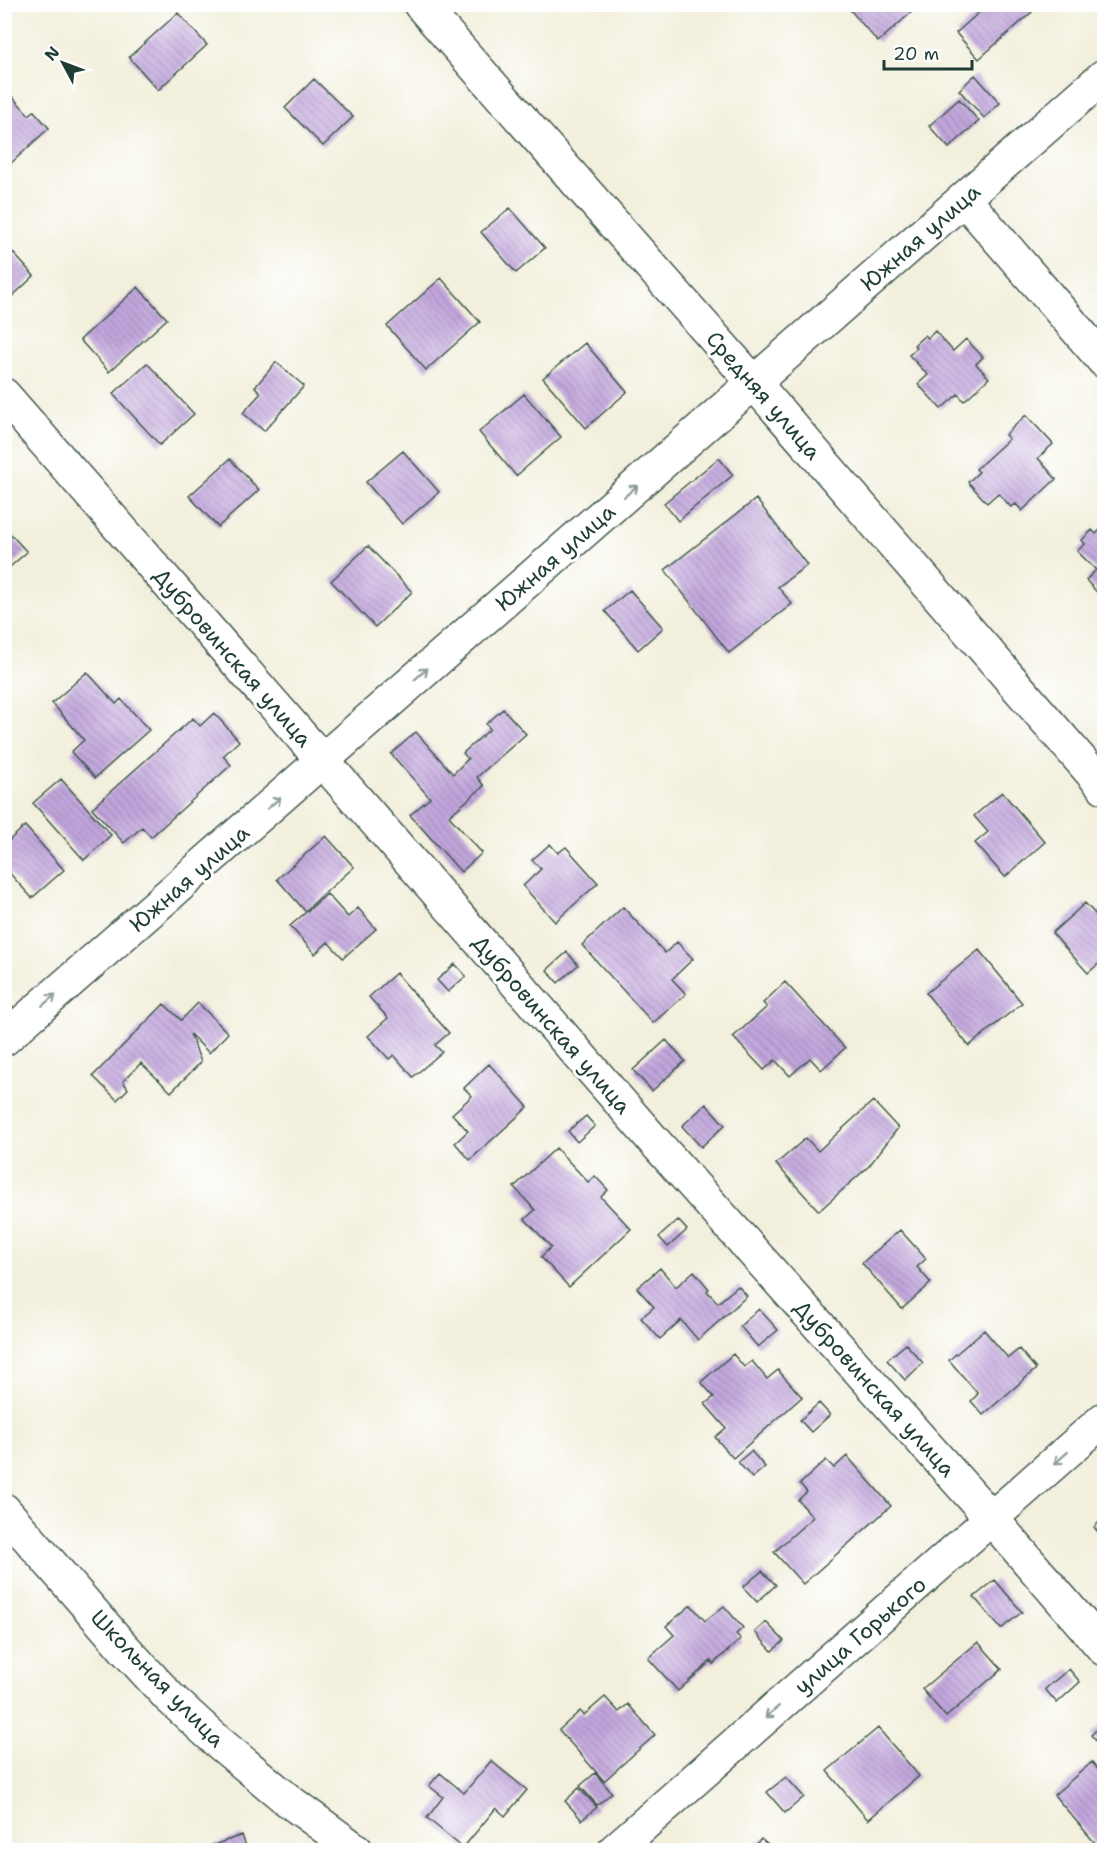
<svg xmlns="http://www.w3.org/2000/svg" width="1109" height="1855" viewBox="0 0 1109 1855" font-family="'Shantell Sans',sans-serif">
<defs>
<pattern id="building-back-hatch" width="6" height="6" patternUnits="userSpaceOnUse" patternTransform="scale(1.5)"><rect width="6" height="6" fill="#c2a6dd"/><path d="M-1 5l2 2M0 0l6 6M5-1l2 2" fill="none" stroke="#9d88b4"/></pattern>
</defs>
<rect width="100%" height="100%" fill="#fff"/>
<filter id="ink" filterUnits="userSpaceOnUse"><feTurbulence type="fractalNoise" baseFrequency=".0167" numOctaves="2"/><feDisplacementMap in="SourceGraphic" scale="12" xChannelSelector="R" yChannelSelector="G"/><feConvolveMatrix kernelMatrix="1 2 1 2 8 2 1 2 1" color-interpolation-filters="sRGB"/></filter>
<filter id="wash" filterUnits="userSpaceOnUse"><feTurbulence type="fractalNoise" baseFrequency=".008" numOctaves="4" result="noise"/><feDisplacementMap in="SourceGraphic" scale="24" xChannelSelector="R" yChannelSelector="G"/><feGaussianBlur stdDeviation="1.35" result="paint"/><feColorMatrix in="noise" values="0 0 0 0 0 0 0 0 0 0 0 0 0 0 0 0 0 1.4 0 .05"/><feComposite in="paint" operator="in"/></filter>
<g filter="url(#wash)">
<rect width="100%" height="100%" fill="#f2efdc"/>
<g id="blocks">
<path fill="url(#building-back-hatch)" d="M845,4H909L914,10L878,42Z
M981,4H1025L1032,12L979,59L956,33L984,8Z
M178,13L207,45L158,90L129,57Z
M975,75L1000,103L984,118L959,90Z
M314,79L353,117L323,146L285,108Z
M9,93L29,115L34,111L49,128L8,166L4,162V98Z
M959,99L979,121L949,148L929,126Z
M510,208L545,248L516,273L481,232Z
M7,246L34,276L4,304V249Z
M441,278L480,322L426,370L387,326Z
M138,287L167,319L109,372L80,340Z
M935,331L953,351L966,339L983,357L976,364L989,378L964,401L958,394L941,409L918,384L928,375L909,355L917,348L914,345L925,335L928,338Z
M585,343L627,392L586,428L543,378Z
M276,362L304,386L264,431L243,413L261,393L255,387Z
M147,363L194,414L160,445L113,394Z
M524,394L561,437L516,476L479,432Z
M1026,415L1053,444L1038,458L1056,479L1022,511L1016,504L1011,507L998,493L987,503L968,482L979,472L976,469L1009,439L1005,435Z
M403,451L439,492L402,524L366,482Z
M719,458L733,475L678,521L664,503Z
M230,459L259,490L218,527L189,496Z
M756,499L807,565L778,587L792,604L729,653L665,570Z
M4,527L27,552L4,572Z
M1103,527L1104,529V600L1086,580L1096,570L1077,551L1085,544L1082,540L1092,530L1096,534Z
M368,546L412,592L375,627L331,581Z
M630,590L663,628L638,650L605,611Z
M87,672L116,704L121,699L149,730L95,778L71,752L84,740L52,703Z
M503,709L526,734L477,777L484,786L449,816L482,853L461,872L410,815L430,798L391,754L416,732L453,774L468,759L463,753L490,729L486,724Z
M214,713L239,741L223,756L231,765L151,837L142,827L124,843L92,808L193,718L200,726Z
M61,779L111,835L84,860L33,803Z
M1002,792L1045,842L1005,877L975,843L988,832L974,816Z
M25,826L64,870L32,898L4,867V845Z
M326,836L354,867L305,911L277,879Z
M550,844L558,853L566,847L598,883L555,922L523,886L541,869L532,860Z
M327,894L348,917L358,908L376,929L343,958L328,942L315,954L290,926Z
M1085,903L1096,915L1104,907V959L1088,973L1052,933Z
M623,907L665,953L677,942L693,959L672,979L686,994L653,1023L582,945Z
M979,950L1022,1003L969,1046L926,993Z
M567,952L578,965L558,983L547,970Z
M455,964L466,976L448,992L437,980Z
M396,973L449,1033L435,1045L442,1052L413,1077L394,1055L389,1059L368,1036L388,1018L369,997Z
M785,982L845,1048L821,1070L810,1058L790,1076L775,1060L764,1070L733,1037L767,1007L763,1003Z
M198,1003L228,1033L209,1053L190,1034L201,1062L171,1092L141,1063L123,1081L128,1089L117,1100L93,1076L164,1004L181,1020Z
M666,1040L685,1061L652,1091L633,1070Z
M489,1064L528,1107L470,1160L455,1143L468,1131L452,1114L472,1096L464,1088Z
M873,1101L898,1128L869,1166L819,1211L776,1164L806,1138L818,1151Z
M706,1104L725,1125L701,1147L682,1126Z
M586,1116L595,1126L577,1142L568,1131Z
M556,1148L588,1182L595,1176L608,1190L601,1197L631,1229L569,1287L541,1257L551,1247L525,1219L535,1210L514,1187Z
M678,1220L687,1230L668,1247L659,1237Z
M900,1230L926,1259L917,1267L931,1283L902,1309L862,1263Z
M660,1268L676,1287L694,1271L709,1289L707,1291L718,1303L738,1286L747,1296L698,1340L681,1320L660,1339L641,1318L654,1307L637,1288Z
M759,1309L778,1330L758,1347L740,1326Z
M984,1330L1008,1358L1019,1349L1036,1369L983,1415L971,1401L978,1394L949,1360Z
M906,1344L923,1363L905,1380L887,1360Z
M733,1354L744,1367L752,1361L767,1379L778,1370L802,1397L733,1458L715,1437L726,1428L705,1404L714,1397L701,1382Z
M819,1403L830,1415L811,1432L800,1420Z
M751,1451L765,1467L752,1478L738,1462Z
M847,1456L891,1506L803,1584L774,1552L813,1517L798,1500L807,1492L800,1484L826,1460L834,1468Z
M1104,1518V1539L1094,1527Z
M762,1571L776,1585L757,1602L743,1587Z
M995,1580L1022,1612L1001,1629L974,1597Z
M691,1605L705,1621L724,1606L743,1628L736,1634L741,1639L713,1664L711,1661L678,1691L648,1658L674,1635L666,1626Z
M766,1622L784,1641L772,1651L755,1632Z
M978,1642L1002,1669L946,1717L922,1689Z
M1069,1669L1080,1682L1057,1703L1045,1689Z
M605,1697L619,1712L628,1704L655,1735L604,1781L559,1730L580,1711L584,1715Z
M1104,1723V1746L1102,1748L1091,1735Z
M878,1728L919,1776L868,1820L827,1771Z
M491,1761L527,1790L505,1816L496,1808L463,1848L427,1818L443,1797L429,1786L440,1773L464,1793Z
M1092,1762L1104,1777V1850H1101L1054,1795Z
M595,1773L612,1793L597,1805L580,1786Z
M786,1777L804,1797L785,1813L767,1792Z
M579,1788L597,1807L582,1820L565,1801Z
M242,1835L247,1850H209L208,1847Z
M761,1839L774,1850H751Z"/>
</g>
</g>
<g filter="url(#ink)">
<use href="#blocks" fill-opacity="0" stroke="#3f584d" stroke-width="1.5"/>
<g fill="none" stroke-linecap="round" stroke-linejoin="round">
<defs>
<path id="minor" d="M420,4L754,383L1104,787
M964,199L1104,361
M4,395L654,1141L992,1519L1104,1649
M4,1039L1104,76
M4,1510L124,1648L169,1697L217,1741L289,1801L356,1850
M615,1850L1104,1419"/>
</defs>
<use href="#minor" stroke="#3f584d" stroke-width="36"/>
<use href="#minor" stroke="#fff" stroke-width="33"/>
</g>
<defs><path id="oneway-shaft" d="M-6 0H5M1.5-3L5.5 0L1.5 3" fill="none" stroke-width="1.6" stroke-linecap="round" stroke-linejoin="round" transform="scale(1.5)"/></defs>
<g stroke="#8f9e9a">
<use href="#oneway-shaft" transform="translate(631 491) rotate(-41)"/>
<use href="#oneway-shaft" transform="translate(421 674) rotate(-41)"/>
<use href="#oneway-shaft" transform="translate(274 803) rotate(-41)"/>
<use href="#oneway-shaft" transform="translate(49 1000) rotate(-41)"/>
<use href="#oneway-shaft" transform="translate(1061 1458) rotate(139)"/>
<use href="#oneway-shaft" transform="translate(772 1712) rotate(139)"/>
</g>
</g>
<g text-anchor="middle" stroke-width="6" stroke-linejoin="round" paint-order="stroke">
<g font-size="22" fill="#1f3d34" stroke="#fff">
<text transform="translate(920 237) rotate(-41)" y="8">Южная улица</text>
<text transform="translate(764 395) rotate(49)" y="8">Средняя улица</text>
<text transform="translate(555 557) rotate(-41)" y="8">Южная улица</text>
<text transform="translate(233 657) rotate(49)" y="8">Дубровинская улица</text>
<text transform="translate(189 878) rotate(-41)" y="8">Южная улица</text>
<text transform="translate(552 1024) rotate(49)" y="8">Дубровинская улица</text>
<text transform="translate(875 1388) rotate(48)" y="8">Дубровинская улица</text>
<text transform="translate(860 1635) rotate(-41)" y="8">улица Горького</text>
<text transform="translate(158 1678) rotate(46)" y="8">Школьная улица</text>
</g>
</g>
<rect width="1109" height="1855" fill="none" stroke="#fff" stroke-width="24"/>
<g transform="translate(63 63) rotate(311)" stroke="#ffffff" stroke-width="4.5" paint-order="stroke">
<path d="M0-4.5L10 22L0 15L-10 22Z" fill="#1f3d34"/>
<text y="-9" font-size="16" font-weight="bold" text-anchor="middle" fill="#1f3d34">N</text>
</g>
<path d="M884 60v9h88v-9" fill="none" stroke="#1f3d34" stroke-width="3"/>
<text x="893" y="60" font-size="18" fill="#1f3d34" stroke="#ffffff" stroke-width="4.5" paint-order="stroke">20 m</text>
</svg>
